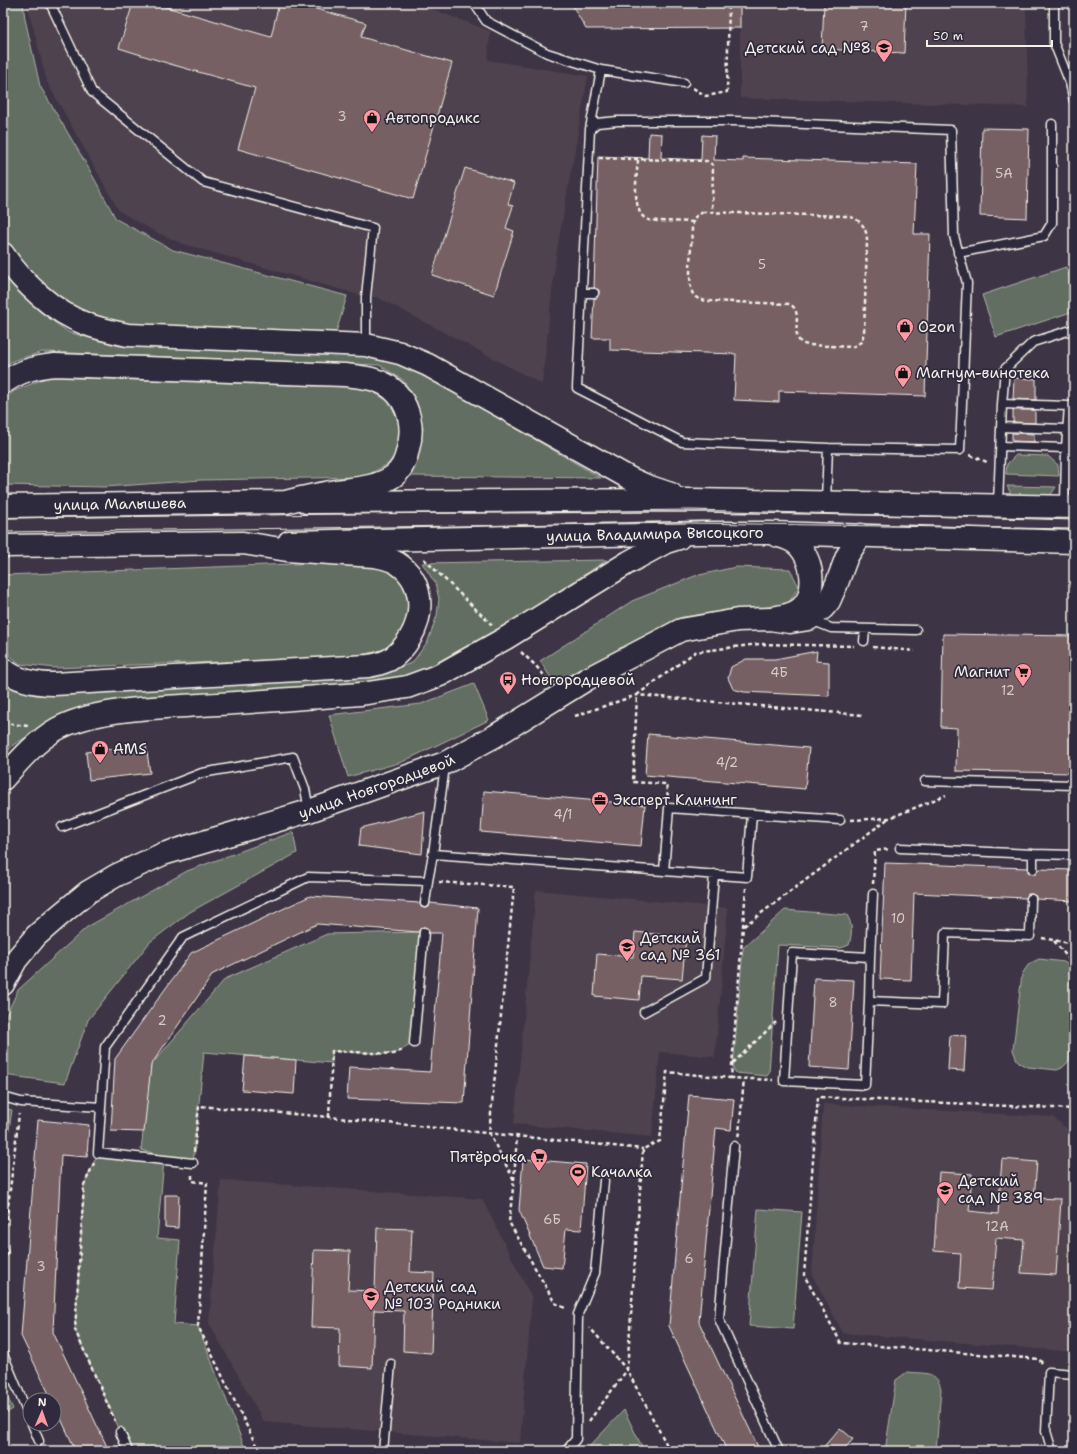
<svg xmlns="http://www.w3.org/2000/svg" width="1077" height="1454" viewBox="0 0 1077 1454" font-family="'Shantell Sans',sans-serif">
<rect width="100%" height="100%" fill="#3d3545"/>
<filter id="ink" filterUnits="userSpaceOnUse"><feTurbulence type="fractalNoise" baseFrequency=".025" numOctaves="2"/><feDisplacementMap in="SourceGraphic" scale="8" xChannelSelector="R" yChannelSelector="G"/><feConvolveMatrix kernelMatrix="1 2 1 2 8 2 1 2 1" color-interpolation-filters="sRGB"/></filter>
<g filter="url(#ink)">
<path fill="#4e424e" d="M27,3H416L490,31L488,60L588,76L556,255L542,384L377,297H366L180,243L152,230L119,211L47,82Z
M740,3H1026L1028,107L740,98Z
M536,890L728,908L715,1057L660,1052L652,1137L514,1124Z
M823,1104L1053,1117L1074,1135V1352L843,1333L812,1275Z
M221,1180L482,1199L532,1298L520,1443L264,1422L209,1323Z"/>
<path fill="#636e62" stroke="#acb0a5" d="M3,3H23L25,19L40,86L88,167L116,219L173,250L347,296L335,336L128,327L90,316L44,289L17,259L3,237Z
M1066,267L1074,291V311L996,337L982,295Z
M3,271L13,285L38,310L68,332L119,346L374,354L421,373L601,478L410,476L419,451L423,428L417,403L403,380L379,365L43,352L15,360L3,366Z
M48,377L352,387L370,390L382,397L396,408L403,427L400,448L388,464L364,477L201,480L105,487L3,485V401L14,391Z
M1016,455L1048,456L1058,465L1059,476L1006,474L1007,464Z
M1007,486L1056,487L1050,496L1011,494Z
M607,560L514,620L414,675L394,682L57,719L13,745L3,757V680L382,673L412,663L428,641L437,615L439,599L435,583L422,563Z
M346,562C360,563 375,563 387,569C419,586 415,637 382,650C369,654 356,655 343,656C318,658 293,659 267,660C197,663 126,665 55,668L20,664L3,650V575Z
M736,567L790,569L799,587L787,605L682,617L554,683L540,661L632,601L695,576Z
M474,684L489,720L402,762L348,777L329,715L421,704Z
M293,832L297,853L190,912L150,942L88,1020L65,1083L3,1075V1022L18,990L87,927L187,871Z
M785,910L847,915C853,925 852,934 849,945L841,948L778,945L769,1073L767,1076L736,1073L733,1068L743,948Z
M424,932L414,1043L394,1054L332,1051V1063L204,1052L193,1163L141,1150L151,1065L225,979L327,934Z
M1039,959L1064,962L1074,969V1016L1069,1061L1062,1068L1057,1070L1028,1067L1021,1064L1017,1060L1013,1050L1022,974L1029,964Z
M3,1108L12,1110L3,1168Z
M98,1153L164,1160L157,1238L180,1240L174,1324L198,1326L246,1451H129L75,1330L84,1185Z
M758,1209L802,1212L793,1329L749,1326Z
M907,1372C923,1374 937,1370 941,1389L936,1451H885L896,1380Z
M3,1388L13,1409L3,1415Z
M624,1410L644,1451H585Z"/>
<path fill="#766164" stroke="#f4f1e8" d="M133,3H152L271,37L279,3H295L366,23L361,37L452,63L413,199L238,149L255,88L170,64L119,48Z
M571,3H740V28L586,29Z
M824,3H906L904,53L822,49Z
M982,128L1029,129L1027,218L980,216Z
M649,133L662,134L661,158L701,160L702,135L715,136L714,160L743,161V158L917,164L914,234H930L925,396L779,391V402L734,400L736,354L610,350V338H592L594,298H597L599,293V290L594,288L598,156L648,158Z
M465,168L514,183L508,204L513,206L506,228L514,231L494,295L432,275Z
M1014,378L1036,379V400L1013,399Z
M1013,410H1035V423L1013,422Z
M1012,433L1034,434V442L1012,441Z
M943,634L1074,636V773L956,771L957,728L941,727Z
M817,651L816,661L829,662V696L744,692L733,689L728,678L731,667L746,659H775Z
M648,734L809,748L805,789L645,775Z
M146,745L150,773L89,780L86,752Z
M484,791L645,805L641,846L481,832Z
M425,811L422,854L359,846L361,828Z
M885,863L1028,868V872L1033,874H1036L1038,869L1074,870V901L1036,899V896L1032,894H1028L1026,898L914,893L911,980L880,979Z
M310,896L420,903L421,907L425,908L429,907L430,903L478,908L464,1103L347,1099L349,1067L430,1072L442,933H429L427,928L424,927L420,929L418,932L317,924L213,974L151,1065L144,1132L111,1131L115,1059L191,953Z
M635,932L686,937L682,979L641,976L639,1000L594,996L597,954L633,957Z
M814,978L854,980L849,1070L809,1067Z
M950,1035L966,1036L964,1071L948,1070Z
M245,1056L296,1060L294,1094L242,1090Z
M689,1095L734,1099L731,1130L716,1128L699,1322L760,1451H727L669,1326Z
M38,1120L89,1125L87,1157L61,1155L53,1332L109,1451H76L54,1404V1400H52L21,1336Z
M523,1159L586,1164L581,1230L566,1229L562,1268L543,1266L519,1210Z
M1002,1159L1037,1162L1034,1198L1061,1199L1056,1275L1021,1273L1024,1240L996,1238L992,1290L959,1288L961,1253L934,1251L939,1172L972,1174L969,1211L998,1214Z
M165,1195H179L178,1228L165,1227Z
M377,1228L412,1229L410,1272L434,1273L431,1353L403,1351L404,1311L374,1310L372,1368L339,1366L340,1328L311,1327L314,1250L350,1251L348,1290L375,1291Z
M840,1428L853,1439L843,1451H820Z"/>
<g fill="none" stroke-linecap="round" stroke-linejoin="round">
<defs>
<path id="lane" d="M50,3L92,92L203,182L373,228L366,297V344
M474,3L486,21L547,53L601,70L684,83
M1054,3V43L1070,83L1074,101
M590,129L601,70
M958,253L1044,236L1052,223V124
M582,293H594
M1002,404L1069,406
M1001,427L1067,429
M1001,446L1066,448
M826,501L828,448L960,450L967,283L954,236L951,130L735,121H618L597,123L590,129L577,388L682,442L828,448
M998,504L1002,404L1005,369L1033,342L1074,329
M1065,506L1066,448L1069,406L1074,405
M811,620L831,628L916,630
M864,641L865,630
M445,766L433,854L664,871L669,808L840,820
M925,781L1074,785
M62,827L202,773L293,757L305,789L309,810
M900,848L1033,854
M1033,869V854L1074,855
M664,871L747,877L752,814
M425,903L428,881
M870,957L873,894
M869,1001L870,957L792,953L784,1081L865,1085L869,1001L942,1004L945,933L1030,936L1031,899
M644,1012L706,978L714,874
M414,1043L424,932
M3,1097L21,1102L101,1107L98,1153L193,1163
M101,1107L105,1047L183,937L308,877L428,881L433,854
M734,1146L719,1319L779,1451
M3,1253V1251
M3,1354L30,1419
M32,1424L39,1441
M120,1432L128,1451
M383,1451L391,1364
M566,1451L576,1439L578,1314L595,1273L604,1181
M1052,1451L1046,1431L1049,1372L1074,1374"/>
<g id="secondary">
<path d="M3,254C22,282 53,312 86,324C99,329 114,332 128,335L366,345L400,353L428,365L631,479L647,486L671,494"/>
<path d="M307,502L693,500L1074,507"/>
<path d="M776,535C782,537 788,538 794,542C814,555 820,599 795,612C790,615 783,616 777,617"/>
<path id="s1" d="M289,542L700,533H771L1074,542"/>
<path d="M3,779C19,761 36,741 57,729C95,708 157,708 200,705C254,702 307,698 361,694L407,687L440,675L506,638L629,562L666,542L679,538"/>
<path id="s2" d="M3,984L16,960L36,936L60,915L88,892L117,875L163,854L309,811L445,763L495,736L587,679L681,630L738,620L770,619L790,622L809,619L823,608L829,601L837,583L847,556L861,535"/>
</g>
<path id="primary" d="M3,383C20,371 34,367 55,365L345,375C355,376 365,377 375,380C405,389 416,421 408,449C406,459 402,471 392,477C375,488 356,488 336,491C319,494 302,497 286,502L3,506
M3,546L243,543L287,550L374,556C382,557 390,559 397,563C423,580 425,613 410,638C405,646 398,655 389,660C382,663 376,665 368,666L54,684C35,684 18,681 3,669"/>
</defs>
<use href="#lane" stroke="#f4f1e8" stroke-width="11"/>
<use href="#secondary" stroke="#f4f1e8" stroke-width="25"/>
<use href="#primary" stroke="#f4f1e8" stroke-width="25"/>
<path stroke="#f4f1e8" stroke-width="2.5" stroke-dasharray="4 3" stroke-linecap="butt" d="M693,88L706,96L727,92L729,3
M599,158L707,161L713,165L712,212
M638,160C637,174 630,215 649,220C661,222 681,221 693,222
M703,212L846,216C860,218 867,227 867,241L864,333L861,342L853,347L808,345C785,341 807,311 789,304L707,301C701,300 696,299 693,294C687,285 692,239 692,226L695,217Z
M970,455L987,462
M424,559L492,625
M873,647L915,651
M521,652L535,665L549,681
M575,716L637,695L862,715
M3,723L28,726
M668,797L666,784L633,782L637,695L695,652L759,644L854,646
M851,820L890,818L946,795
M439,882L514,887L489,1133L514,1180L509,1222L555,1303L567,1309
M873,884L875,851L889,849
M746,888L731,1078L773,1080
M744,926L889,818
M1042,938L1074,944
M1054,941L1074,965
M733,1063L776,1022
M329,1117L332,1051L394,1054L404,1049
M738,1136L739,1133L744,1079
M194,1152L199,1106L329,1117L643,1149
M94,1163L84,1185L75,1330L115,1421
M192,1175V1181L207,1183L198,1326L257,1447L302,1451
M514,1180L517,1136
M4,1240L19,1114
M1042,1363L1039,1359L841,1343L804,1275L818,1097L1074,1109
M589,1421L627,1370L590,1328
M670,1451L627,1370L643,1149L660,1141L667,1072L731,1078"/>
<use href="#lane" stroke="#2f2a3d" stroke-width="8"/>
<use href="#secondary" stroke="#2f2a3d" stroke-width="22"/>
<use href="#primary" stroke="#2f2a3d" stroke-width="22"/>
<path stroke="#f4f1e8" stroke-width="1" d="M3,518L692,510L1074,520
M3,532L691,523L1074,529"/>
</g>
</g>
<defs>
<symbol id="school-pin" viewBox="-11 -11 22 30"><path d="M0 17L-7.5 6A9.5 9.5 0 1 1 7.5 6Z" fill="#ff9aa2" stroke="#2f2a3d"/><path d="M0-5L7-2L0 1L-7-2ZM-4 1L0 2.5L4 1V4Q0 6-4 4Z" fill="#111"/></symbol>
<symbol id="shop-pin" viewBox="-11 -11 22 30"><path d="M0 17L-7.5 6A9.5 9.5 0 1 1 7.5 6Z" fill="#ff9aa2" stroke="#2f2a3d"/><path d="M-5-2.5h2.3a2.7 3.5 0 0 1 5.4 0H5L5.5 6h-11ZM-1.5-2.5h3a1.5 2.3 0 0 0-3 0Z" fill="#111"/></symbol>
<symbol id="supermarket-pin" viewBox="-11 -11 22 30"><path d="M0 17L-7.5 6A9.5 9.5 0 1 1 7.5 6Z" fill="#ff9aa2" stroke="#2f2a3d"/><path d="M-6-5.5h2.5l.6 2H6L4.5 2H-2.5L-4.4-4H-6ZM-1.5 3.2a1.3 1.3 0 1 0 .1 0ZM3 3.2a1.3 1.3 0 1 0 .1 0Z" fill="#111"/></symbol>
<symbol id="bus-pin" viewBox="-11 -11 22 30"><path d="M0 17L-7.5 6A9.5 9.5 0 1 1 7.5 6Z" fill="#ff9aa2" stroke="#2f2a3d"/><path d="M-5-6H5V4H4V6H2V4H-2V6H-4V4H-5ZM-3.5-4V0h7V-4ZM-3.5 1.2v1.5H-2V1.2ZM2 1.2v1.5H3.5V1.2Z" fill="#111"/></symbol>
<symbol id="office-pin" viewBox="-11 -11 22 30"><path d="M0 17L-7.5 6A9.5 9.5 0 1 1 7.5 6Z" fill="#ff9aa2" stroke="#2f2a3d"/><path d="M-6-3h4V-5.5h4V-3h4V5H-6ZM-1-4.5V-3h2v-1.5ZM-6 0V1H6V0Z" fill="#111"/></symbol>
<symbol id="stadium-pin" viewBox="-11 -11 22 30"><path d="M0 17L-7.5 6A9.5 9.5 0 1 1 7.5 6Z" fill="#ff9aa2" stroke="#2f2a3d"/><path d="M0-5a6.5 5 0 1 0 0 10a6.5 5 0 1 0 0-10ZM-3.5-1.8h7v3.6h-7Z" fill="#111"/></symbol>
</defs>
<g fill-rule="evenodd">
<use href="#school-pin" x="874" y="38" width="20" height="27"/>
<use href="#shop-pin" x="362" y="108" width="20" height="27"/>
<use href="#shop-pin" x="895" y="317" width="20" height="27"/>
<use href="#shop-pin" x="893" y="363" width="20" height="27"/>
<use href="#supermarket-pin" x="1013" y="662" width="20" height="27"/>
<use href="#bus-pin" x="498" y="670" width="20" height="27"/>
<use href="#shop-pin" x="90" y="739" width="20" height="27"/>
<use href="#office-pin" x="590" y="790" width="20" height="27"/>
<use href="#school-pin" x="617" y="937" width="20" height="27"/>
<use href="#supermarket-pin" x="529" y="1147" width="20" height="27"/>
<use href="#stadium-pin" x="568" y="1162" width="20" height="27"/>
<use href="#school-pin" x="935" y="1180" width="20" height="27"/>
<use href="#school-pin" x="361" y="1286" width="20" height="27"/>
</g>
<g text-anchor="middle" stroke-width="3.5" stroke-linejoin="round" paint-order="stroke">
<g font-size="13" fill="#d4cdc7">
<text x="864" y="31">7</text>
<text x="342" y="121">3</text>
<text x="1004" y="178">5А</text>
<text x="762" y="269">5</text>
<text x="779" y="677">4Б</text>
<text x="1008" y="695">12</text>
<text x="727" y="767">4/2</text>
<text x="563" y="819">4/1</text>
<text x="898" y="923">10</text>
<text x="833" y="1007">8</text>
<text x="162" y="1025">2</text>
<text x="552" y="1224">6Б</text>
<text x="997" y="1231">12А</text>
<text x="689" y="1263">6</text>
<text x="41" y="1271">3</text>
</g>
<g font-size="15" fill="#f4f1e8" stroke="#2f2a3d" text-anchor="start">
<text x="871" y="53" text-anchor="end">Детский сад №8</text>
<text x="385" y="123">Автопродикс</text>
<text x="918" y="332">Ozon</text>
<text x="916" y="378">Магнум-винотека</text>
<text x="1010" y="677" text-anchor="end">Магнит</text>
<text x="521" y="685">Новгородцевой</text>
<text x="113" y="754">AMS</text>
<text x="613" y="805">Эксперт Клининг</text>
<text x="640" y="943">Детский<tspan x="640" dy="17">сад № 361</tspan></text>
<text x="526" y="1162" text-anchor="end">Пятёрочка</text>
<text x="591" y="1177">Качалка</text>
<text x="958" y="1186">Детский<tspan x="958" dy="17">сад № 389</tspan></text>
<text x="384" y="1292">Детский сад<tspan x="384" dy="17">№ 103 Родники</tspan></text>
</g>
<g font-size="15" fill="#f4f1e8" stroke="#2f2a3d">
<text transform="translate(120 504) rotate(-1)" y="5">улица Малышева</text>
<text dy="5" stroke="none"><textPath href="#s1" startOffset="366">улица Владимира Высоцкого</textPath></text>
<text dy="5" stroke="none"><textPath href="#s2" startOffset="435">улица Новгородцевой</textPath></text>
</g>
</g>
<rect width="1077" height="1454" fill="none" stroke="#2f2a3d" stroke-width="16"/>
<rect x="8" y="8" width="1061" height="1438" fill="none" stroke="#f4f1e8" stroke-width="1.5" filter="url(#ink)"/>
<g transform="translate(42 1412) rotate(2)"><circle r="19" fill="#2f2a3d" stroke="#7e7a81"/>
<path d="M0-3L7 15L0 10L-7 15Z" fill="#ff9aa2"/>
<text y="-6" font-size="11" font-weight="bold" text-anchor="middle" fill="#f4f1e8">N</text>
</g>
<path d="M927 40v6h125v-6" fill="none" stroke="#f4f1e8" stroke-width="2"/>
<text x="933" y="40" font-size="12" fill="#f4f1e8" stroke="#2f2a3d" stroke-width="3" paint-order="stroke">50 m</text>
</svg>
